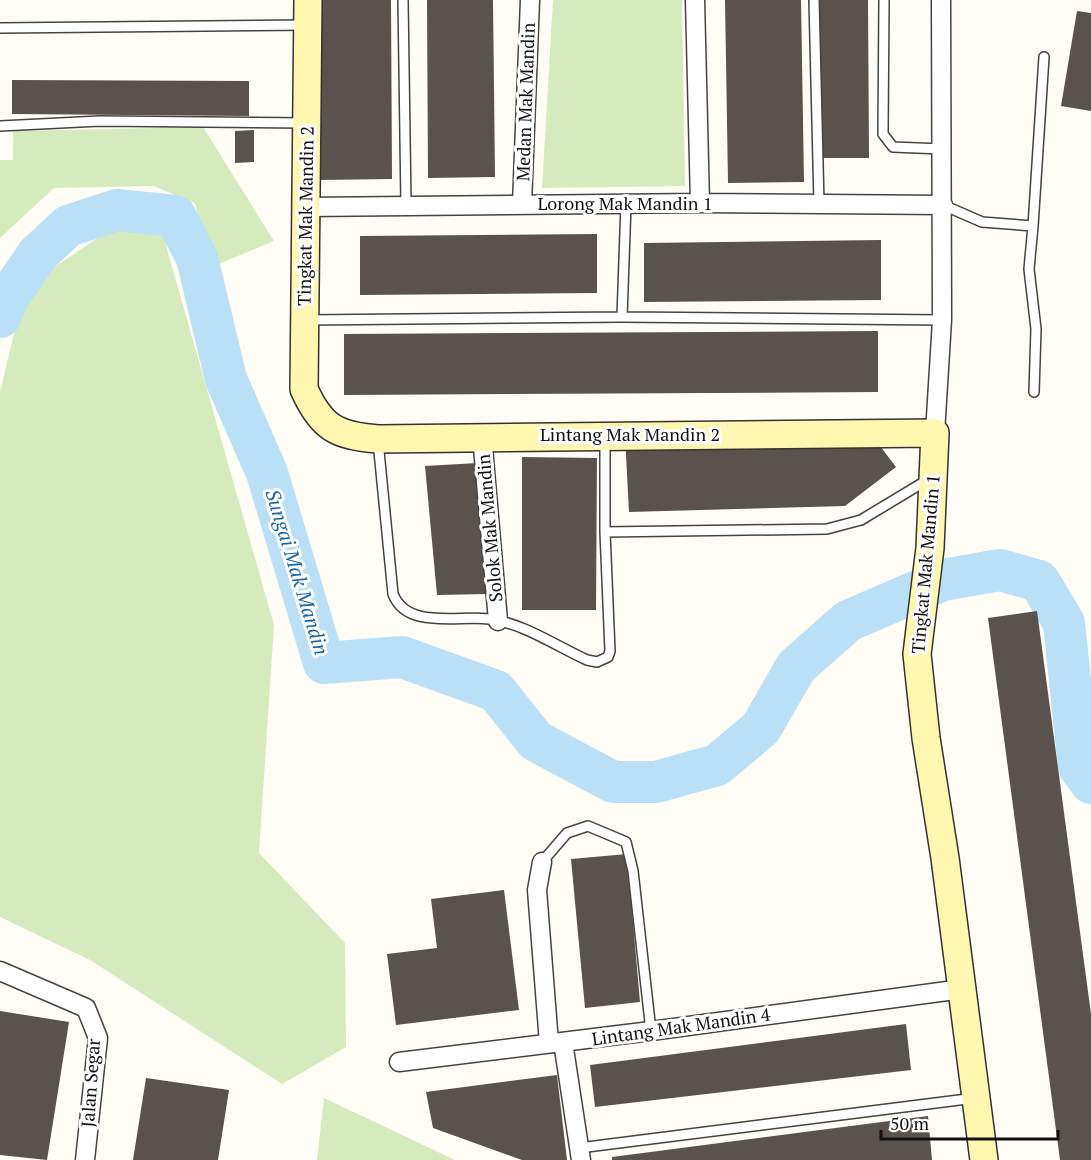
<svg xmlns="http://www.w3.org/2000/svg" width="1091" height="1160" viewBox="0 0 1091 1160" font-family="'PT Serif',serif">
<rect width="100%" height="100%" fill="#fffdf5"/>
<path fill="#d5ebbd" d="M553,0H682L685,186L542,188Z
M203,127L274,241L209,268L195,203L153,186L54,188L0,238V160H13V131Z
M111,229L163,235L274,625L259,853L345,943L346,1047L282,1084L90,960L0,917V392L25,287Z
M324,1098L455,1160H317Z"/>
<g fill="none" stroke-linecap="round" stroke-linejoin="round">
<path stroke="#b9e0f7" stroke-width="42" d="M0,317L8,298L37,255L68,226L117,210L175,216L197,258L226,379L267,473L324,663L402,657L496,691L536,741L613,782H656L717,765L761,728L796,667L848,621L943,580L1000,570L1039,581L1064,623L1079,767L1091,783"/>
</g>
<path fill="#5a524d" d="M316,0H391L392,179L317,180Z
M427,0H493L495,177L428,178Z
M725,0H801L804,182L728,183Z
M819,0H868L869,158H820Z
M1077,11L1091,13V111L1061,106Z
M12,80L249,81V116L12,114Z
M254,130V162L235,163V131Z
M597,234V293L360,295V236Z
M881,240V300L644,302V243Z
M878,331V392L344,395V334Z
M625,436L874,438L896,467L845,506L629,512Z
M522,457L597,458L596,610H522Z
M478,463L488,594L437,595L425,466Z
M1037,611L1091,1014V1160H1060L988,618Z
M627,854L640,1002L585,1008L571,859Z
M504,890L519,1010L396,1025L387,954L437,948L431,899Z
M0,1011L69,1022L47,1160L0,1155Z
M906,1024L911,1070L595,1107L590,1065Z
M557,1075L567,1160H522L433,1128L426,1092Z
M146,1078L229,1090L218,1160H133Z
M928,1116L932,1160H612V1157Z"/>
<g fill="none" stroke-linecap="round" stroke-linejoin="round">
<defs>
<path id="lane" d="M403,0L406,205
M814,0L819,204
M884,0L883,134L893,147L942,149
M0,28L307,25
M0,126L100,121L304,123
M943,205L982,222L1033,226L1029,269L1036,329L1034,392
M1033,226L1044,57
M622,317L626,204
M307,320L622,317L942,320
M378,441L393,594C407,630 459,615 489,619C523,623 556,646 587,660L597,662L608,657L610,651L605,532V438
M605,532L827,529L861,520L929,479
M542,862L567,833L588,826L626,842L633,871L651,1031
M579,1148L975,1098"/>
<path id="street" d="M695,0L700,203
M522,204L530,0
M306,207L700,203L943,205
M935,433L942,320L941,0
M482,436L498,621
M542,862L537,890L549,1043
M0,971L86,1008L98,1038L85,1160
M563,1042L581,1160
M399,1062L651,1031L962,989"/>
<path id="secondary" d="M308,0L304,389C321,427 336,436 378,439L935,433L930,548L917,654L926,738L945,858L984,1160"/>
</defs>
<use href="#lane" stroke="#444" stroke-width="12"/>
<use href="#street" stroke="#444" stroke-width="21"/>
<use href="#secondary" stroke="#333" stroke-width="30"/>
<use href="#lane" stroke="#fff" stroke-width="9"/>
<use href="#street" stroke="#fff" stroke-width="18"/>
<use href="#secondary" stroke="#fff6b0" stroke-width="27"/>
</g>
<g text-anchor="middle" stroke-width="6" stroke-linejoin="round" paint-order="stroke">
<g font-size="18" fill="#111" stroke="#fff">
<text transform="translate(526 102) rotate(-88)" y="6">Medan Mak Mandin</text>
<text x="625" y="210">Lorong Mak Mandin 1</text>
<text transform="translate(306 216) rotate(-89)" y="6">Tingkat Mak Mandin 2</text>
<text x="630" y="441">Lintang Mak Mandin 2</text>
<text transform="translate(490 528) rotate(-95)" y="6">Solok Mak Mandin</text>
<text transform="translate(926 564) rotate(-85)" y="6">Tingkat Mak Mandin 1</text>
<text transform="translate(681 1027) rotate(-8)" y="6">Lintang Mak Mandin 4</text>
<text transform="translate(91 1083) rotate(-86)" y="6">Jalan Segar</text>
</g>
<g font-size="20" font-style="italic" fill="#1768a6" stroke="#fff">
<text transform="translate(297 572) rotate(73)" y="7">Sungai Mak Mandin</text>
</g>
</g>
<path d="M881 1130v9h177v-9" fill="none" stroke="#111111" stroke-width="3"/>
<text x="890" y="1130" font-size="18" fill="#111111" stroke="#ffffff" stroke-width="4.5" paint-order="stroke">50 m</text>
</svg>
